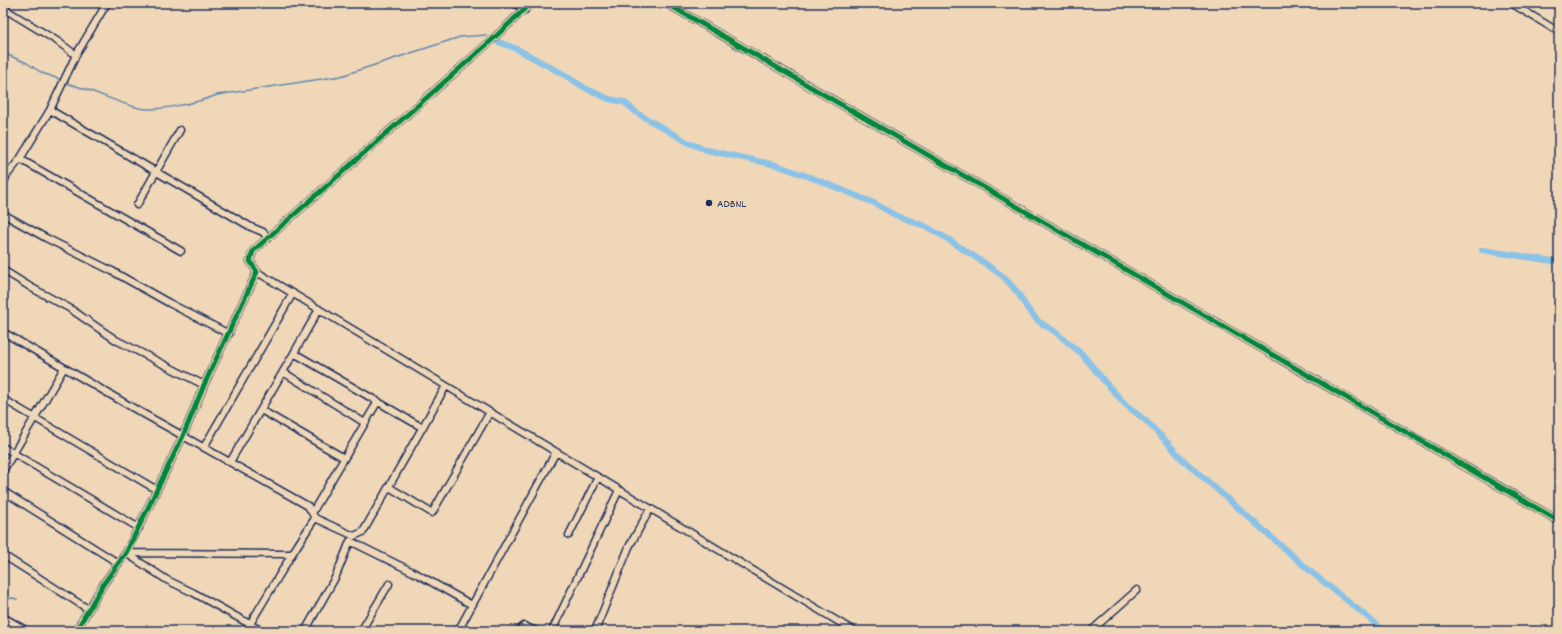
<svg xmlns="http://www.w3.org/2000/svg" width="1562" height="634" viewBox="0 0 1562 634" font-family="Dekko,sans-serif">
<rect width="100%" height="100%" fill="#f0d7b7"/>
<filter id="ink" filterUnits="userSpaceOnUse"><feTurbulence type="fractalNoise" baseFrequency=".025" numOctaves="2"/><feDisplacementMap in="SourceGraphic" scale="8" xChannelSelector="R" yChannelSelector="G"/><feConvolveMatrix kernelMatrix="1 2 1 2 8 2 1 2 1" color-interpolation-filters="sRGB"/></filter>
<g filter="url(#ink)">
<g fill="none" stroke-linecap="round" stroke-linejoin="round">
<path stroke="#5e87b1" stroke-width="1.5" d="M3,53L27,63L42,73L59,79
M69,84C92,90 115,102 139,108C157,112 200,102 217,95L341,76L460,37L487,35
M3,600L12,598L17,599"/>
<path stroke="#8ac2e8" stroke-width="6" d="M496,41L517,49L563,74L585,88L609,99L624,102L637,113L689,143L707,150L776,165L818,180L874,203L895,215L925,226L946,238L986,264L1004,277L1018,293L1027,308L1038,321L1054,331L1082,354L1105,382L1127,406L1145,420L1167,442L1181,458L1310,571L1385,631
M1482,250L1559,262"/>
<defs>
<path id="minor" d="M514,3L525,10
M666,3L1559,521
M1511,3L1559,32
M3,8L57,41L76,55
M50,110L251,227L263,232L268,238
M20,159L181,251
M3,184L7,175L20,159L50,110L76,55L107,3
M137,205L180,130
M3,214L46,238L112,271L169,303L229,334
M3,270L32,288L69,308L116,340L204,385
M257,272L854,631
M3,332L135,409L308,506L315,518
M294,353L319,309
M283,372L365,423
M3,399L157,490
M261,410L344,458
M3,447L139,528
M204,447L293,293
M230,462L294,353L423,428
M3,471L64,368
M389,487L432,513L490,412
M3,491L118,563
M312,513L378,401
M569,535L598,477
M126,553L292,554L315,518L354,536L363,532L446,386
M126,553L167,580L194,593L262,631
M3,555L88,609
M3,617L27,631
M250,624L292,554
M76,631L104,583L126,553L183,436L204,385L257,272L250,261L253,251L493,39L531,3
M305,631L336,576L350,541L419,575L472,605
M361,631L389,584
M458,631L556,452
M518,631L524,626L536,631
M552,631L619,490
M595,631L629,547L650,509
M1091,631L1137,590"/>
</defs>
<use href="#minor" stroke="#1b2f5e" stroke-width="9"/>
<use href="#minor" stroke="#f0d7b7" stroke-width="6"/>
<defs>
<path id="cycleway" d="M666,3L1559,521
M76,631L104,583L126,553L183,436L204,385L257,272L250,261L253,251L493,39L531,3"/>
</defs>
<use href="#cycleway" stroke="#f0d7b7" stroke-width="8"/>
<use href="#cycleway" stroke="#00873e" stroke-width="5"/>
</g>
</g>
<circle fill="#1b2f5e" stroke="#f0d7b7" stroke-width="1.5" cx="709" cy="203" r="4"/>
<g text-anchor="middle" stroke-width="3" stroke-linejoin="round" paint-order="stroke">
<g font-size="12" fill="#1b2f5e" stroke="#f0d7b7" text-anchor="start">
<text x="717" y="207">ADBNL</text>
</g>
</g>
<rect width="1562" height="634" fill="none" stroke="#f0d7b7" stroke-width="16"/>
<rect x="8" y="8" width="1546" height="618" fill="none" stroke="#1b2f5e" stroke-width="1.5" filter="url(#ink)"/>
</svg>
